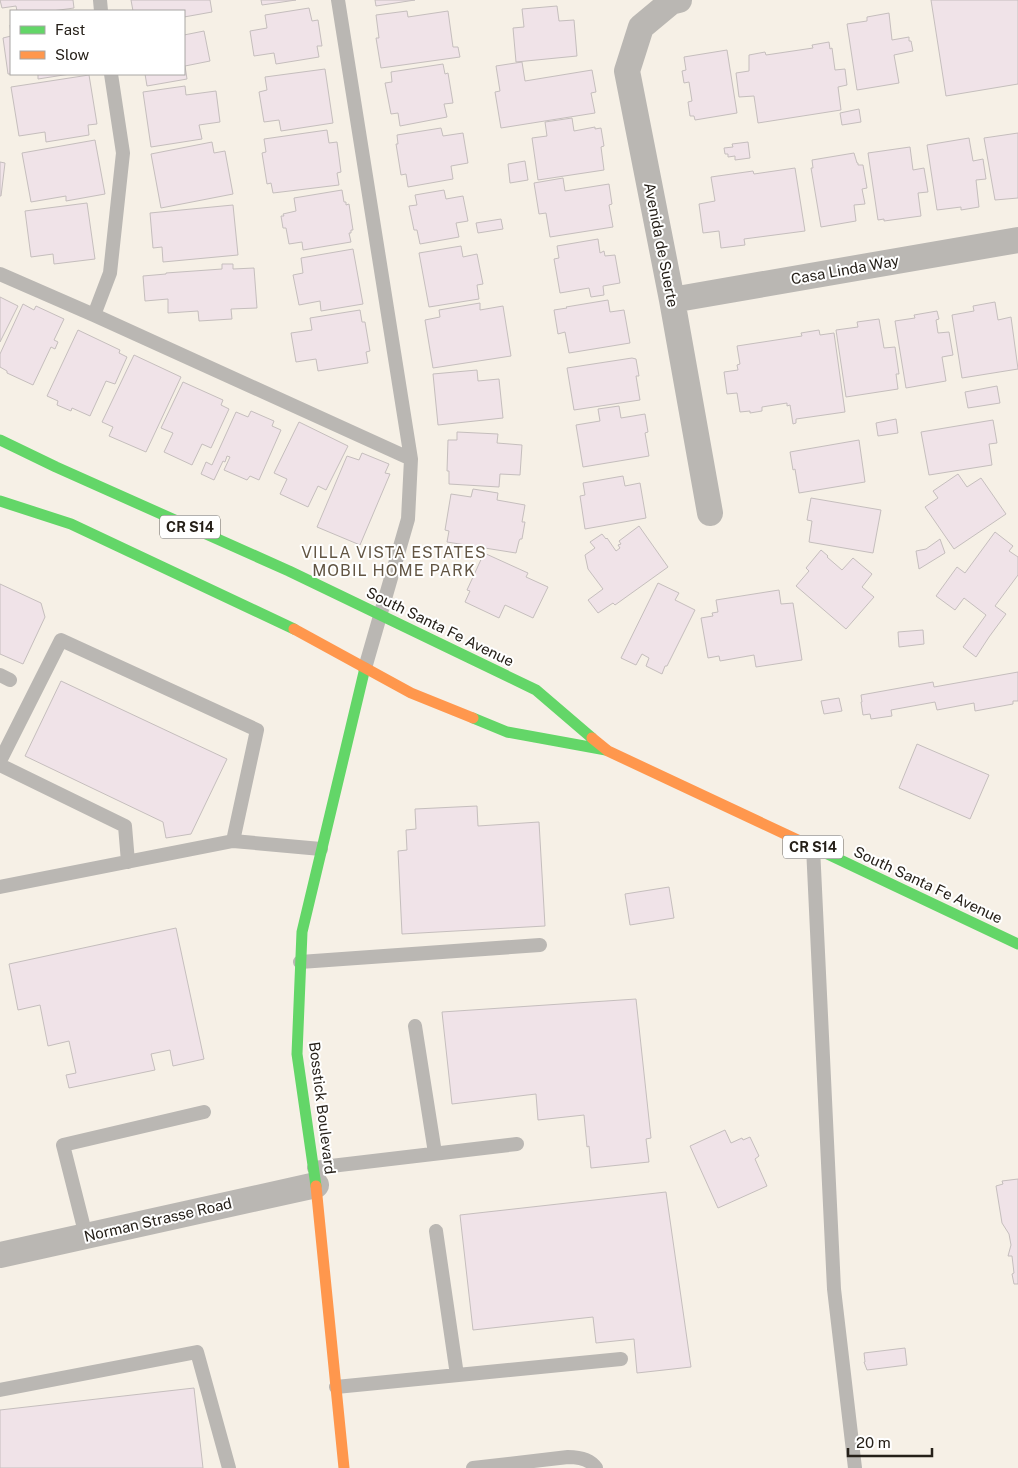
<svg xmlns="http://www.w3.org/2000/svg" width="1018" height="1468" viewBox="0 0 1018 1468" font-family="'Public Sans',sans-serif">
<rect width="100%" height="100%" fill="#f6f0e6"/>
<path fill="#f0e3e8" stroke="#c5bebd" d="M0,0H73L74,8L52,11H17L16,6L2,8Z
M131,0H210L212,12L184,17V11H133Z
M261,0H296L262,5Z
M375,0H415L376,6Z
M931,0H1018V84L946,96Z
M557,6L559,21L574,20L577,56L516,62L513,28L524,27L522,9Z
M309,8L312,21L318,20L322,46H317L319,57L276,64L274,53L254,56L250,31L267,28L265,15Z
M407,11L408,17L448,11L453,47H458L460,57L381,68L376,38H379L376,15Z
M889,13L892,40L909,37V41H911L913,51L894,55L899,83L857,90L847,24L867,21V17Z
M10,25H11V74H8L3,38L11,36Z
M204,31L210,61L185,66L187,79L147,86L145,74H184V35Z
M829,42L830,49L832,48L835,70L845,69L847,85L838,87L841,110L758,123L754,96L739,97L736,73L749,71V55L765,52L766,55L813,48L812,45Z
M727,50L737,113L695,120L694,116H690L688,102L692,101L689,82L684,83L682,71L686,70L684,57Z
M522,62L525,81L592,70L596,92L591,93L595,113L501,128L495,92L500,91L496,66Z
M443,64L445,74L448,73L453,103L444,104L447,117L400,126L398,113L391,114L385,83L392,82L391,72Z
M325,69L333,123L281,131L279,120L264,122L259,92L267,90L265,77Z
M38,74H70L38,79Z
M89,75L97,124L88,125L89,135L46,142L45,132L19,136L11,87Z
M185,86L186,95L216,91L220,122L199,125L202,139L151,147L143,92Z
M859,109L861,122L842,125L840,113Z
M572,118L574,131L595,127V129L601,128L604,146L601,147L604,170L538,180L532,138L547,136L545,122Z
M441,128L443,136L463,133L468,163L451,166L453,179L408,187L406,174L401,175L396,144H398L397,135Z
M327,130L329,143L337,142L341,172L337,173L339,185L273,193L271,183L267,184L262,153L266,152L264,139Z
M1018,133V198L995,200L984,138Z
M969,138L973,161L983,159L986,179L976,180L979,207L961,210V207L937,210L927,145Z
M95,140L105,194L66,201V196L31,202L22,153Z
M212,142L214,153L225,151L233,194L161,208L151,154Z
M748,142L750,158L735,160V156L728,157V154H725L724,148L733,147L732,144Z
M910,147L913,170L924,168L928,192L918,193L921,216L884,221V219L878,220L868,153Z
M854,153L857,163H858V165H863L867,188L862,189L865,204L854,205L856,221L821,227L811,168H813L812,160Z
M525,161L528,180L510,183L508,164Z
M0,162L5,163L1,196H0Z
M795,168L805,231L744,239L745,245L721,248L719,231L703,233L699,204L715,201L711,177L753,171L754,174Z
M563,178L565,191L609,184L612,204L609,205L613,227L550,237L546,213L539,214L534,183Z
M342,190L344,202H346V205L349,204L353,230H351V233H349L351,242L303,250L302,242L289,244L286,228H283L281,216H284L283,214L296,211L294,198Z
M444,190L446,199L463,196L468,221L456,223L459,237L420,244L417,230H414L409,206L417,205L415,195Z
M87,203L95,259L54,264L53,254L31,257L25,211Z
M233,205L238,255L163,262L162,247L153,248L150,213Z
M501,219L503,229L478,233L476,223Z
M598,239L600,253L604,251L605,256L615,255L620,283L603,286L604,295L591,297L589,288L560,293L554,259L559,258L557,246Z
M461,246L463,257L477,254L483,284L477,285L479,299L429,307L419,253Z
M353,249L363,304L321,311L320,301L299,305L293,275L303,273L301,258Z
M222,264H233V269L254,268L257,308L231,309L232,319L199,321L198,311L168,313V299L145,301L143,276L166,274V273L222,269Z
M0,297L18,306L0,342Z
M608,300L610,312L624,310L630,343L569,353L565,332L558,334L554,310L567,308L566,307Z
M995,302L998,320L1011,317L1018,369L962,378L952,315L974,311L973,306Z
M480,303V310L503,306L511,356L433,368L425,320L440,317L439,310Z
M23,304L34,310L36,306L64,319L54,340L58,342L55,349L51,347L33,385L7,373V371L0,367V354Z
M360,310L362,322H365L370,351L366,352L368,363L318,371L316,359L296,362L291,333L312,330L310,318Z
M937,311L939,319L936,320L938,333L949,332L953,355L942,357L946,381L906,388L895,321L915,318L914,315Z
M879,319L884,348L895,347L899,374H896L898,389L846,397L836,330L858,327L857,322Z
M78,330L120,350L119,353L127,357L115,384L106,381L90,416L72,408L71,411L57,405L58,401L47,396Z
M819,330L820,335L834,333L845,412L796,419V423L793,424L790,405L787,406V403L762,407V411L750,413V411L740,412L737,393L727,394L724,372L738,370L737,365L740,364L737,346L802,336L801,333Z
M134,355L181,377L146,452L109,436L113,427L102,422Z
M632,358L636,359L639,376H636L640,400L574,410L567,368Z
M477,370L478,381L499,379L503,418L438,425L433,374Z
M183,382L223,400L221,405L229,409L211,448L202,444L192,465L164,452L173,433L161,428Z
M997,386L1000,403L968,408L965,392Z
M619,406L621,418L645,414L648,432L645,433L649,456L583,467L576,425L600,421L598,409Z
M251,411L274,421L272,426L281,430L259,480L250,476L247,480L224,470L230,457L227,456L225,462L223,461L214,480L201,474L206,462L212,465L236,412L248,417Z
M896,419L898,433L878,436L876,423Z
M993,420L997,443L989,444L992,465L929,475L921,432Z
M299,422L348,446L326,490L318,486L308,507L280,494L287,479L274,473Z
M457,432L498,434L497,443L522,445L520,475L500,474L499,487L449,484V471H447L448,440H457Z
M859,440L865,482L799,493L795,469L793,470L790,452Z
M362,453L389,464L385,473L390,474L360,545L317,527L347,456L359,460Z
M958,474L967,487L981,478L1006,514L954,549L925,507L938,498L933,491Z
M623,476L625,486L640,483L646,518L585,529L580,496L585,495L583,483Z
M473,489L498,493L497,500L525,505L522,522H525L522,539H520L519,541L516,553L447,542L449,531L445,530L451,494L471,497Z
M811,498L881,510L873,553L809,542L812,521L807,520Z
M639,526L668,567L615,605L613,603L598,613L588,600L603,589L588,569L585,555L595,548L590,542L602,534L606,539L607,538L616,551L620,548L618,545L621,544L619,541Z
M995,532L1013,546L1009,551L1018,557V575L995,606L1006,614L989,637L976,657L963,647L986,615L964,598L955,610L936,596L957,567L965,573Z
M940,539L945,553L919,569L916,551L926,549Z
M821,550L828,556L827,557L842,570L853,558L872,574L862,587L874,597L846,629L796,586L809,571L806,568Z
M484,553L528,573L526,577L548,587L533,618L505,605L499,618L465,602L470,591L467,590Z
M658,583L679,593L675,600L695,610L667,666H665L662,674L646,666L649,658L642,654L636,665L621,658Z
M0,584L41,603L45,617L23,664L0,654Z
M779,590L781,604L793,603L802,660L756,667L754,655L720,661L719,656L708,658L701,618L713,616L712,613L718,612L716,600Z
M923,630L924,644L899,647L898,632Z
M1018,672V701H1013V704L975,711L974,703L937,710L935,702L891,710L892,716L871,719L870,714L863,715L861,702H862L861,695L933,682L934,687Z
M61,681L227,759L191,834L166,838L163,822L25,756Z
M839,698L842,711L824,714L821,701Z
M917,744L989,775L970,819L899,788Z
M477,806L478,826L539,822L545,926L402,934L398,851L407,850L406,830L416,829L415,809Z
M669,887L674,918L630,925L625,894Z
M176,928L204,1059L173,1066L170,1050L151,1054L155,1070L69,1088L66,1075L76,1073L69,1041L48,1046L40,1005L18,1010L9,964Z
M636,999L651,1138L646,1139L649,1162L591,1168L589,1146L587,1147L584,1115L538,1120L536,1094L452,1104L442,1012Z
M725,1130L731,1143L742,1138L743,1140L750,1137L759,1156L755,1159L767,1186L718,1208L690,1146Z
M1018,1179V1284H1014L1012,1274L1014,1273L1012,1256H1008L1011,1245L1009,1234L1002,1223L996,1186L1003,1184L1002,1181Z
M666,1192L691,1367L637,1373L634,1339L596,1343L593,1317L473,1330L460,1215Z
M905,1348L907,1365L867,1370L864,1362H865L864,1353Z
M194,1388L203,1468H0V1410Z"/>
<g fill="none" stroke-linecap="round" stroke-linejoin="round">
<path stroke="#bab7b3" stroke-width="14" d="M100,0L101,11
M338,0L411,459L408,519L365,668
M0,274L94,315L411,459
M94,315L110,273L123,153L111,74
M0,675L10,680
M0,761L61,640L257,730L233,841
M0,765L125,826L128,862
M813,847L834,1289L855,1468
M0,887L233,841L321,849
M300,962L540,945
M415,1026L435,1153
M314,1168L517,1144
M436,1231L457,1375
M86,1236L63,1145L204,1112
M336,1387L621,1359
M0,1390L197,1352L229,1468
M473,1468L568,1457C579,1457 590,1459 596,1468"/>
<path stroke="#bab7b3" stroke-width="26" d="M679,0L671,2L641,27L627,71L672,300L710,513
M672,300L1018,240
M0,1255L316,1185"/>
<path stroke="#63d668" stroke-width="11" d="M0,440L56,467L289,571L536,690L592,738
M0,501L71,524L294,629
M473,718L507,732L606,750
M817,849L1018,944
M316,1186L297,1054L302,932L365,668"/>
<path stroke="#ff974d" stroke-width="11" d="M294,629L411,693L473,718
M592,738L608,751L817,849
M316,1186L344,1468"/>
</g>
<g text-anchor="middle" stroke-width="4" stroke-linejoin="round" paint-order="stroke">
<g fill="#fff" stroke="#67635e" stroke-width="1">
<rect x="160" y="515.5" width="60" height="23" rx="4"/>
<rect x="783" y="835.5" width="60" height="23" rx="4"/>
</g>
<g font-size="14" font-weight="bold" fill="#262019">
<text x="190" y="532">CR S14</text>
<text x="813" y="852">CR S14</text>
</g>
<g font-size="15" fill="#262019" stroke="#fff">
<text transform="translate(661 245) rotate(79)" y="5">Avenida de Suerte</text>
<text transform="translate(845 270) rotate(-10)" y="5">Casa Linda Way</text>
<text transform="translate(440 627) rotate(26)" y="5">South Santa Fe Avenue</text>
<text transform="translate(928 885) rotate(25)" y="5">South Santa Fe Avenue</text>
<text transform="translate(322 1108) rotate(83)" y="5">Bosstick Boulevard</text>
<text transform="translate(158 1220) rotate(-13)" y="5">Norman Strasse Road</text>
</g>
<g font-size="16" letter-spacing="1" fill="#625543" stroke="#fff">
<text x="394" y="558">VILLA VISTA ESTATES<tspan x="394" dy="18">MOBIL HOME PARK</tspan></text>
</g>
</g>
<rect x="10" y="10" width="175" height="65" fill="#ffffff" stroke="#a8a6a3"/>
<rect x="20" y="26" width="25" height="8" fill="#63d668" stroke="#a8a6a3"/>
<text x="55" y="35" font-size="15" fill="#262019">Fast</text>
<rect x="20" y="51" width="25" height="8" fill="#ff974d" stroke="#a8a6a3"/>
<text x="55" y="60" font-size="15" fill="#262019">Slow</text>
<path d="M848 1448v8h84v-8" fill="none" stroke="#262019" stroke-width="2.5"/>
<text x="856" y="1448" font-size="15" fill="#262019" stroke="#ffffff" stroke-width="4" paint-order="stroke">20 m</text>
</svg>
